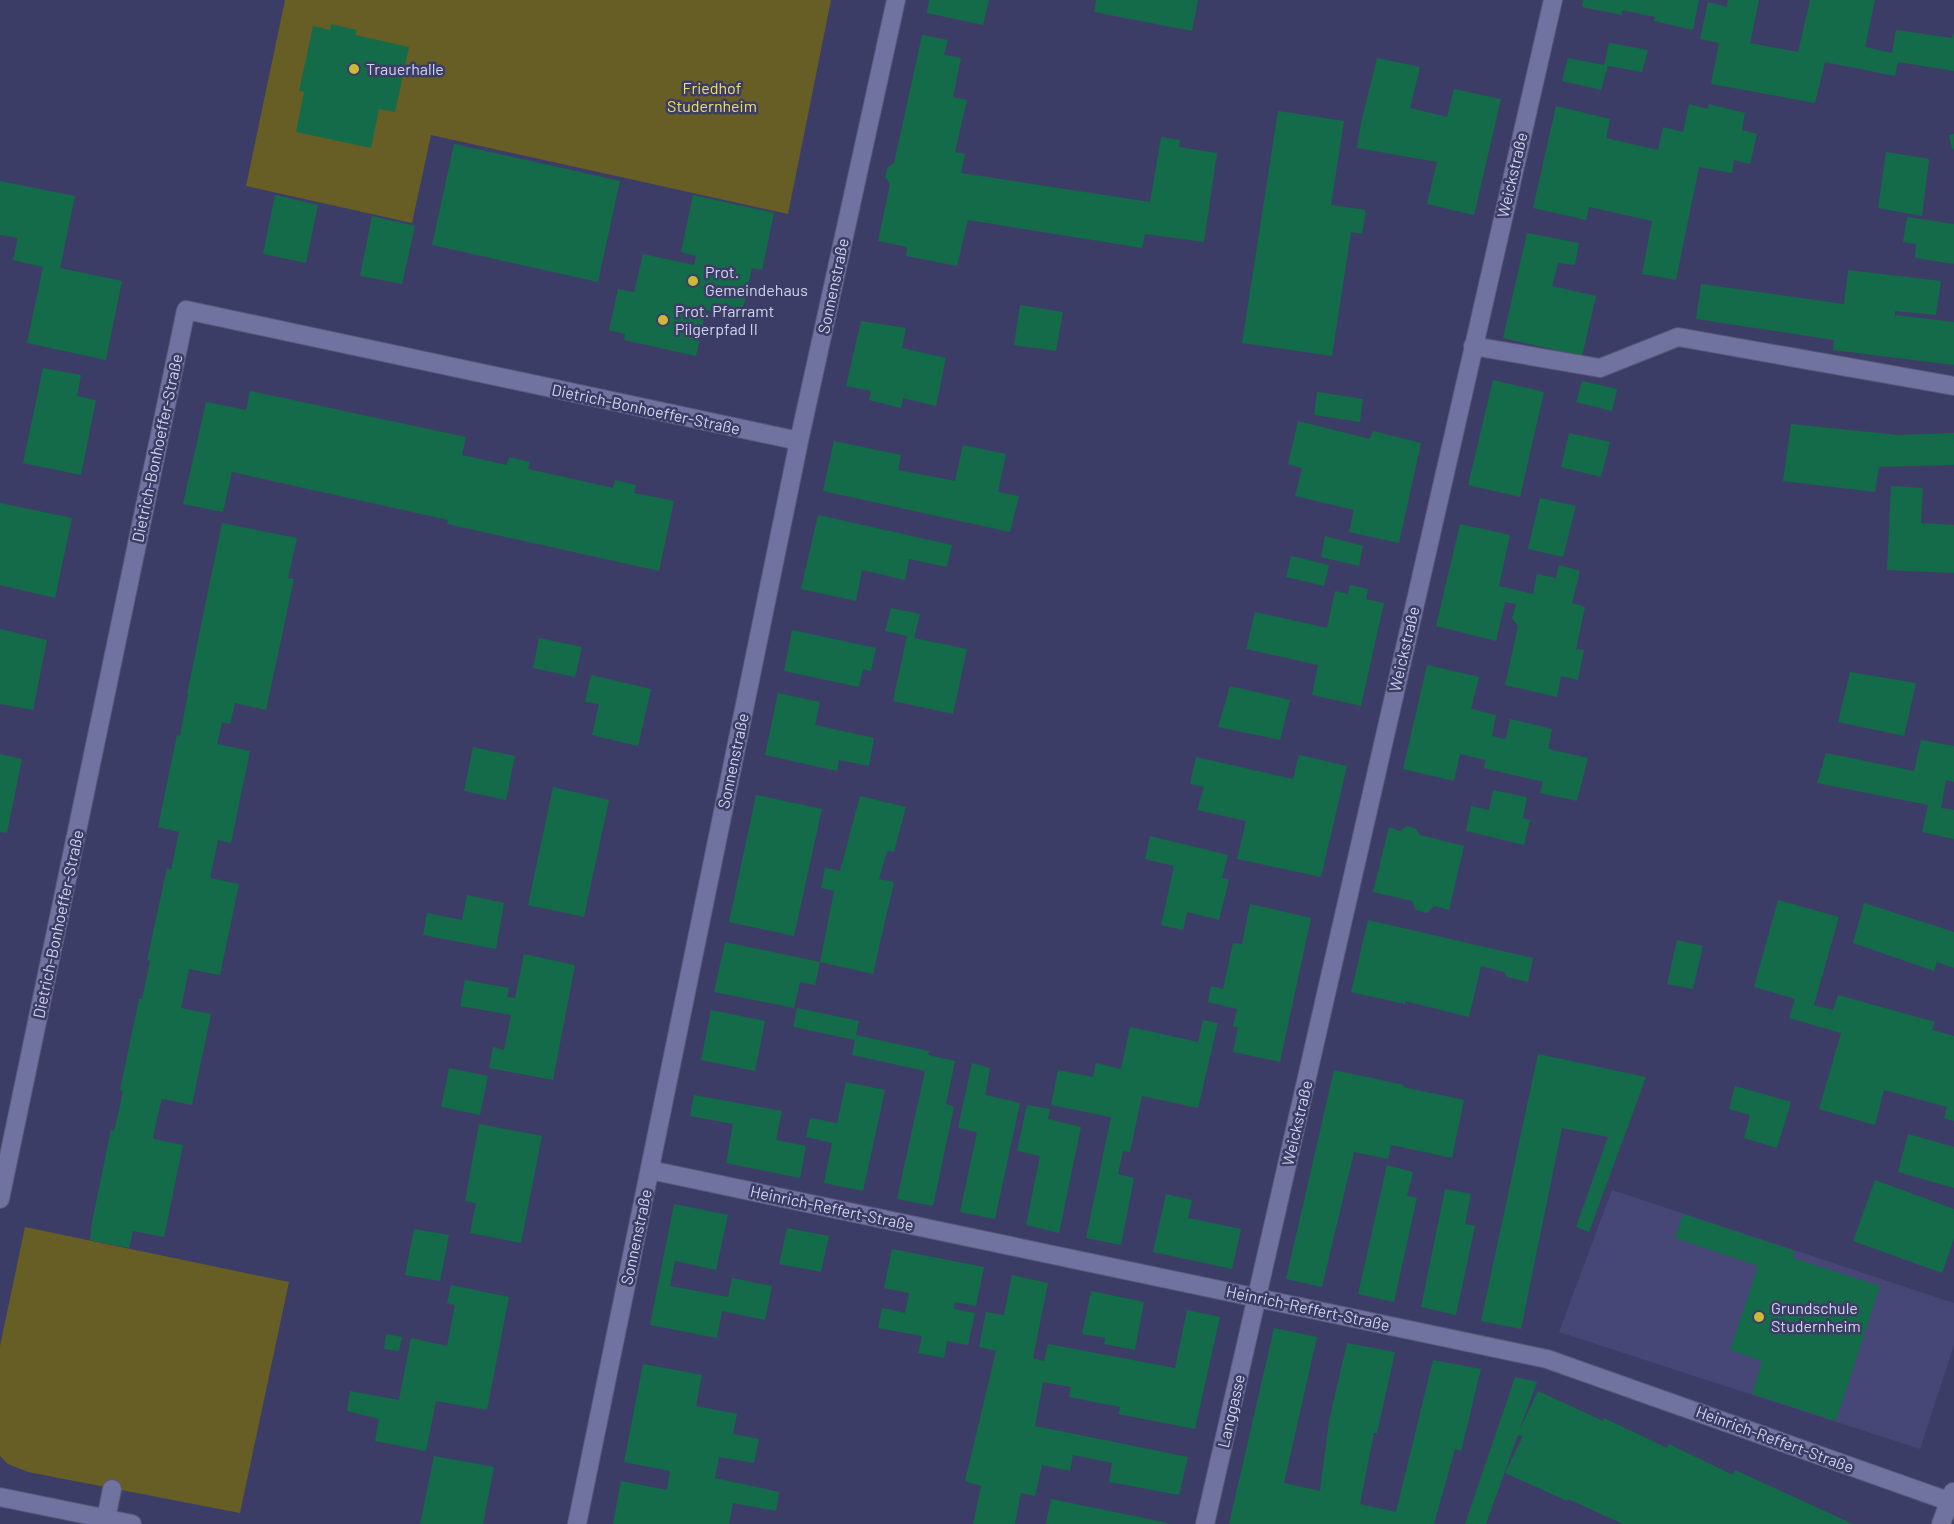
<svg xmlns="http://www.w3.org/2000/svg" width="1954" height="1524" viewBox="0 0 1954 1524" font-family="Barlow,sans-serif">
<rect width="100%" height="100%" fill="#3c3d66"/>
<path fill="#464777" d="M1612,1190L1954,1303V1345L1920,1449L1559,1332Z"/>
<path fill="#665e25" d="M285,0H831L788,214L431,135L412,223L246,186Z
M25,1227L289,1282L240,1513L28,1472L8,1464L0,1456V1346Z"/>
<path fill="#146b49" d="M929,0H989L983,25L927,13Z
M1096,0H1198L1192,31L1094,12Z
M1583,0H1699L1693,30L1654,21L1655,17L1622,10V15L1582,7Z
M1728,0H1759L1750,43L1798,52L1810,0H1875L1865,47L1892,53L1896,30L1952,38L1954,33V71L1898,62L1895,76L1825,62L1815,103L1711,84L1719,43L1700,39L1708,2L1727,7Z
M331,24L357,30L355,35L409,47L395,112L379,109L371,148L296,132L304,92L299,91L313,26L330,30Z
M922,35L948,40L944,55L961,58L953,97L967,100L955,152L965,154L961,173L1150,202L1161,137L1180,140L1179,147L1217,153L1204,242L1145,234L1142,248L968,220L957,266L906,256L907,247L878,241L890,184L885,177L888,167L894,163Z
M1609,43L1648,50L1642,72L1608,66L1601,90L1562,81L1568,58L1604,65Z
M1377,58L1420,67L1410,108L1447,117L1454,89L1501,99L1474,215L1427,204L1437,162L1357,148L1361,123Z
M1689,104L1708,109L1709,104L1745,113L1742,130L1757,134L1750,164L1734,160L1732,173L1699,167L1676,280L1642,274L1652,221L1589,207L1586,220L1533,208L1556,106L1610,119L1606,138L1658,150L1663,127L1683,132Z
M1278,111L1344,121L1331,205L1366,210L1362,234L1351,232L1332,356L1242,343Z
M1954,134V149H1952L1949,135Z
M454,144L620,181L598,282L432,245Z
M1886,152L1929,159L1922,216L1878,208Z
M0,181L75,196L60,268L122,281L106,360L27,343L43,267L13,260L18,238L0,235Z
M275,195L318,205L306,263L263,254Z
M693,195L774,213L762,270L752,268L741,317L706,310L696,356L624,340L625,334L609,330L618,289L634,292L643,254L694,265L696,256L681,252Z
M372,216L415,226L402,284L360,276Z
M1907,217L1954,224V264L1915,258L1916,244L1903,242Z
M1527,233L1579,243L1575,265L1558,263L1552,286L1596,296L1582,356L1503,338Z
M1848,270L1941,281L1936,315L1895,311V315L1954,322V365L1833,350L1834,340L1696,319L1701,284L1844,304Z
M1020,305L1063,312L1056,351L1014,345Z
M861,321L906,328L902,348L946,358L936,406L903,398L901,408L869,400L871,391L846,386Z
M43,368L81,375L77,396L96,400L81,475L23,463Z
M1493,380L1544,392L1520,497L1468,485Z
M1582,381L1617,389L1612,411L1576,402Z
M250,391L466,437L462,455L507,465L509,457L530,462L528,469L613,488L615,480L636,485L634,493L674,501L659,571L447,524L448,520L232,472L223,512L183,504L206,402L246,410Z
M1317,392L1363,399L1360,422L1314,415Z
M1298,421L1370,439L1373,431L1421,443L1399,543L1349,532L1354,510L1295,496L1302,468L1288,464Z
M1791,424L1898,435L1954,433V465L1879,467L1875,492L1783,481Z
M1569,433L1610,442L1601,477L1561,467Z
M834,441L901,455L898,470L955,481L963,445L1006,454L998,492L1019,496L1010,532L823,491Z
M1891,486L1923,488L1921,523L1954,525V573L1887,570Z
M1540,498L1576,506L1563,557L1528,549Z
M0,503L72,518L55,598L0,585Z
M818,515L952,545L947,567L909,559L905,580L862,570L856,601L801,589Z
M222,523L297,538L288,578L294,579L266,710L235,703L230,724L222,722L217,744L250,751L231,843L218,840L210,878L239,884L220,975L189,969L181,1008L211,1014L192,1105L162,1099L157,1118L153,1139L183,1145L164,1237L133,1231L129,1248L90,1240L92,1222L111,1130L114,1131L119,1110L123,1091L120,1090L139,999H142L150,961L147,960L167,868L171,870L179,832L158,827L177,735L180,736L188,694H187Z
M1460,524L1510,535L1499,586L1533,594L1537,574L1556,578L1559,565L1580,571L1572,603L1585,607L1576,649L1584,650L1578,680L1561,676L1557,697L1505,685L1518,626L1512,618L1516,604L1505,602L1496,641L1436,626Z
M1325,536L1363,546L1359,566L1321,557Z
M1291,556L1329,565L1324,586L1286,577Z
M1350,585L1368,589L1366,599L1384,603L1361,706L1312,695L1318,665L1246,649L1255,612L1327,628L1335,591L1348,594Z
M891,608L920,614L914,638L967,649L953,714L893,701L907,636L885,631Z
M0,629L47,640L33,710L0,704Z
M792,630L876,648L871,671L863,669L859,687L784,671Z
M539,638L582,647L575,677L533,668Z
M1427,665L1479,677L1471,709L1496,715L1492,736L1506,739L1510,719L1552,729L1548,749L1588,758L1577,801L1540,793L1543,782L1484,768L1486,760L1460,754L1454,781L1403,769Z
M1850,672L1916,683L1904,736L1838,722Z
M591,675L651,689L638,746L592,735L599,704L585,702Z
M1230,686L1290,700L1280,740L1218,727Z
M778,693L820,702L815,725L874,738L869,766L839,760L837,771L765,755Z
M1921,740L1954,746V782L1946,780L1941,808L1954,810V839L1922,832L1928,805L1817,783L1826,753L1914,771Z
M473,747L515,756L506,800L464,791Z
M0,754L22,759L7,833L0,832Z
M1299,755L1347,766L1321,877L1237,859L1246,821L1197,810L1204,787L1190,784L1196,757L1293,779Z
M553,787L609,800L584,917L528,905Z
M1493,790L1527,797L1523,818L1530,820L1524,845L1466,831L1471,806L1489,810Z
M756,795L822,809L794,936L729,922Z
M860,796L906,807L894,852L887,851L879,879L894,882L873,974L820,962L815,985L800,982L794,1008L714,992L725,942L820,962L834,891L821,888L825,868L840,871Z
M1407,826L1416,829L1420,835L1464,846L1449,910L1434,906L1427,913L1416,910L1412,901L1373,892L1389,827L1400,831Z
M1150,836L1228,855L1222,878L1229,879L1219,920L1187,912L1183,930L1161,925L1174,866L1145,859Z
M467,895L504,903L496,949L423,935L427,913L462,920Z
M1778,900L1839,917L1814,1005L1833,1010L1838,995L1935,1022L1932,1030L1954,1036V1121L1944,1118L1947,1107L1884,1090L1875,1125L1819,1109L1841,1033L1789,1018L1795,999L1754,987Z
M1864,903L1954,932V968L1937,962L1934,971L1853,943Z
M1250,904L1311,918L1280,1062L1233,1052L1238,1027L1233,1026L1237,1009L1208,1002L1211,986L1223,989L1233,943L1242,944Z
M1368,920L1533,958L1528,982L1507,977L1504,972L1481,966L1469,1017L1405,1001V1004L1351,992Z
M1677,940L1703,946L1693,989L1667,984Z
M524,954L575,965L553,1080L489,1068L493,1047L504,1050L511,1015L460,1006L465,980L509,988L507,997L515,998Z
M797,1008L859,1021L856,1035L929,1051L928,1055L955,1061L946,1104L954,1107L933,1206L897,1199L925,1071L852,1055L855,1040L793,1027Z
M711,1010L765,1021L755,1071L701,1060Z
M1203,1020L1218,1023L1198,1108L1142,1096L1130,1152L1123,1151L1118,1174L1134,1178L1121,1245L1086,1238L1111,1117L1051,1105L1058,1070L1093,1077L1096,1063L1121,1069L1130,1027L1198,1042Z
M1538,1054L1646,1077L1589,1232L1576,1227L1608,1137L1562,1128L1521,1329L1481,1321Z
M972,1063L990,1068L985,1095L1020,1103L995,1219L960,1212L977,1132L958,1128Z
M449,1068L488,1076L480,1115L441,1107Z
M1334,1070L1404,1085L1403,1087L1464,1100L1452,1158L1391,1145L1388,1159L1354,1152L1322,1287L1286,1279Z
M846,1082L885,1090L863,1191L824,1183L832,1143L806,1137L810,1118L837,1123Z
M1735,1086L1791,1102L1777,1148L1744,1138L1750,1115L1729,1109Z
M694,1095L782,1111L776,1140L806,1146L800,1178L726,1163L733,1124L690,1116Z
M1027,1105L1050,1109L1048,1119L1081,1127L1059,1233L1026,1225L1040,1156L1017,1151Z
M479,1124L542,1136L521,1243L470,1233L476,1203L465,1201Z
M1908,1134L1954,1147V1188L1898,1172Z
M1387,1165L1413,1172L1407,1196L1417,1198L1394,1302L1358,1294Z
M1875,1180L1954,1209V1239L1942,1273L1853,1241Z
M1445,1189L1471,1194L1465,1224L1475,1226L1456,1315L1421,1307Z
M1166,1194L1192,1200L1188,1218L1241,1229L1232,1269L1153,1252Z
M674,1204L728,1215L716,1270L675,1261L670,1286L728,1297L732,1278L772,1286L765,1320L722,1311L717,1338L650,1325Z
M1683,1214L1795,1251L1793,1258L1880,1286L1836,1421L1752,1394L1762,1361L1730,1350L1758,1266L1675,1238Z
M787,1228L829,1236L821,1272L779,1264Z
M414,1229L449,1235L440,1281L405,1275Z
M892,1249L984,1267L976,1306L955,1302L954,1309L975,1313L968,1345L947,1341L944,1358L918,1353L922,1336L878,1328L882,1308L905,1313L909,1293L884,1288Z
M1012,1275L1048,1283L1033,1358L1044,1361L1048,1344L1175,1368L1187,1310L1220,1317L1195,1429L1118,1414L1120,1407L1069,1397L1071,1387L1043,1382L1035,1426L1188,1457L1179,1495L1109,1482L1112,1463L1073,1455L1070,1471L1042,1465L1035,1496L1021,1493L1015,1524H973L981,1486L965,1481L996,1351L979,1347L986,1312L1004,1315Z
M451,1285L509,1297L487,1410L436,1401L426,1451L375,1441L379,1419L347,1411L350,1391L399,1400L411,1338L447,1346L455,1305L447,1303Z
M1091,1291L1144,1302L1135,1350L1104,1344L1105,1338L1082,1334Z
M1274,1328L1317,1337L1284,1483L1320,1491L1329,1421L1347,1343L1395,1352L1377,1433H1374L1360,1504L1396,1512L1433,1360L1481,1369L1461,1451L1455,1449L1434,1524H1229Z
M386,1334L402,1337L399,1351L384,1349Z
M643,1364L702,1375L696,1406L737,1414L733,1434L759,1439L754,1463L719,1457L715,1478L779,1492L776,1511L733,1503L729,1524H613L621,1481L667,1490L670,1471L624,1462Z
M1515,1377L1537,1382L1519,1431L1538,1391L1603,1421L1604,1418L1667,1448L1669,1444L1733,1475L1735,1470L1853,1524H1623L1568,1499L1567,1501L1505,1473L1523,1436L1518,1435L1486,1524H1465Z
M434,1456L494,1467L483,1524H420Z
M1051,1499L1168,1523L1167,1524H1046Z"/>
<g fill="none" stroke-linecap="round" stroke-linejoin="round">
<defs>
<path id="minor" d="M1473,346L1600,368L1678,337L1954,386
M650,1170L1547,1359L1951,1502
M0,1199L186,310L799,441
M0,1497L132,1524
M106,1519L112,1489
M577,1524L799,441L896,0
M1205,1524L1553,0
M1941,1524L1953,1492"/>
</defs>
<use href="#minor" stroke="#58587a" stroke-width="20"/>
<use href="#minor" stroke="#70729f" stroke-width="18"/>
</g>
<g fill="#cbba39" stroke="#3c3d66" stroke-width="2">
<circle cx="354" cy="69" r="6"/>
<circle cx="693" cy="281" r="6"/>
<circle cx="663" cy="320" r="6"/>
<circle cx="1759" cy="1317" r="6"/>
</g>
<g text-anchor="middle" stroke-width="5" stroke-linejoin="round" paint-order="stroke">
<g font-size="16" fill="#d2d4ed" stroke="#3c3d66" text-anchor="start">
<text x="366" y="75">Trauerhalle</text>
<text x="705" y="278">Prot.<tspan x="705" dy="18">Gemeindehaus</tspan></text>
<text x="675" y="317">Prot. Pfarramt<tspan x="675" dy="18">Pilgerpfad II</tspan></text>
<text x="1771" y="1314">Grundschule<tspan x="1771" dy="18">Studernheim</tspan></text>
</g>
<g font-size="16" fill="#f2e05a" stroke="#3c3d66">
<text x="712" y="94">Friedhof<tspan x="712" dy="18">Studernheim</tspan></text>
</g>
<g font-size="16" fill="#d2d4ed" stroke="#3c3d66">
<text transform="translate(1512 175) rotate(-77)" y="6">Weickstraße</text>
<text transform="translate(833 286) rotate(-78)" y="6">Sonnenstraße</text>
<text transform="translate(646 409) rotate(12)" y="6">Dietrich-Bonhoeffer-Straße</text>
<text transform="translate(157 448) rotate(-78)" y="6">Dietrich-Bonhoeffer-Straße</text>
<text transform="translate(1404 649) rotate(-77)" y="6">Weickstraße</text>
<text transform="translate(733 761) rotate(-78)" y="6">Sonnenstraße</text>
<text transform="translate(58 924) rotate(-78)" y="6">Dietrich-Bonhoeffer-Straße</text>
<text transform="translate(1297 1123) rotate(-77)" y="6">Weickstraße</text>
<text transform="translate(832 1208) rotate(12)" y="6">Heinrich-Reffert-Straße</text>
<text transform="translate(636 1237) rotate(-78)" y="6">Sonnenstraße</text>
<text transform="translate(1308 1308) rotate(12)" y="6">Heinrich-Reffert-Straße</text>
<text transform="translate(1231 1411) rotate(-77)" y="6">Langgasse</text>
<text transform="translate(1775 1439) rotate(20)" y="6">Heinrich-Reffert-Straße</text>
</g>
</g>
</svg>
